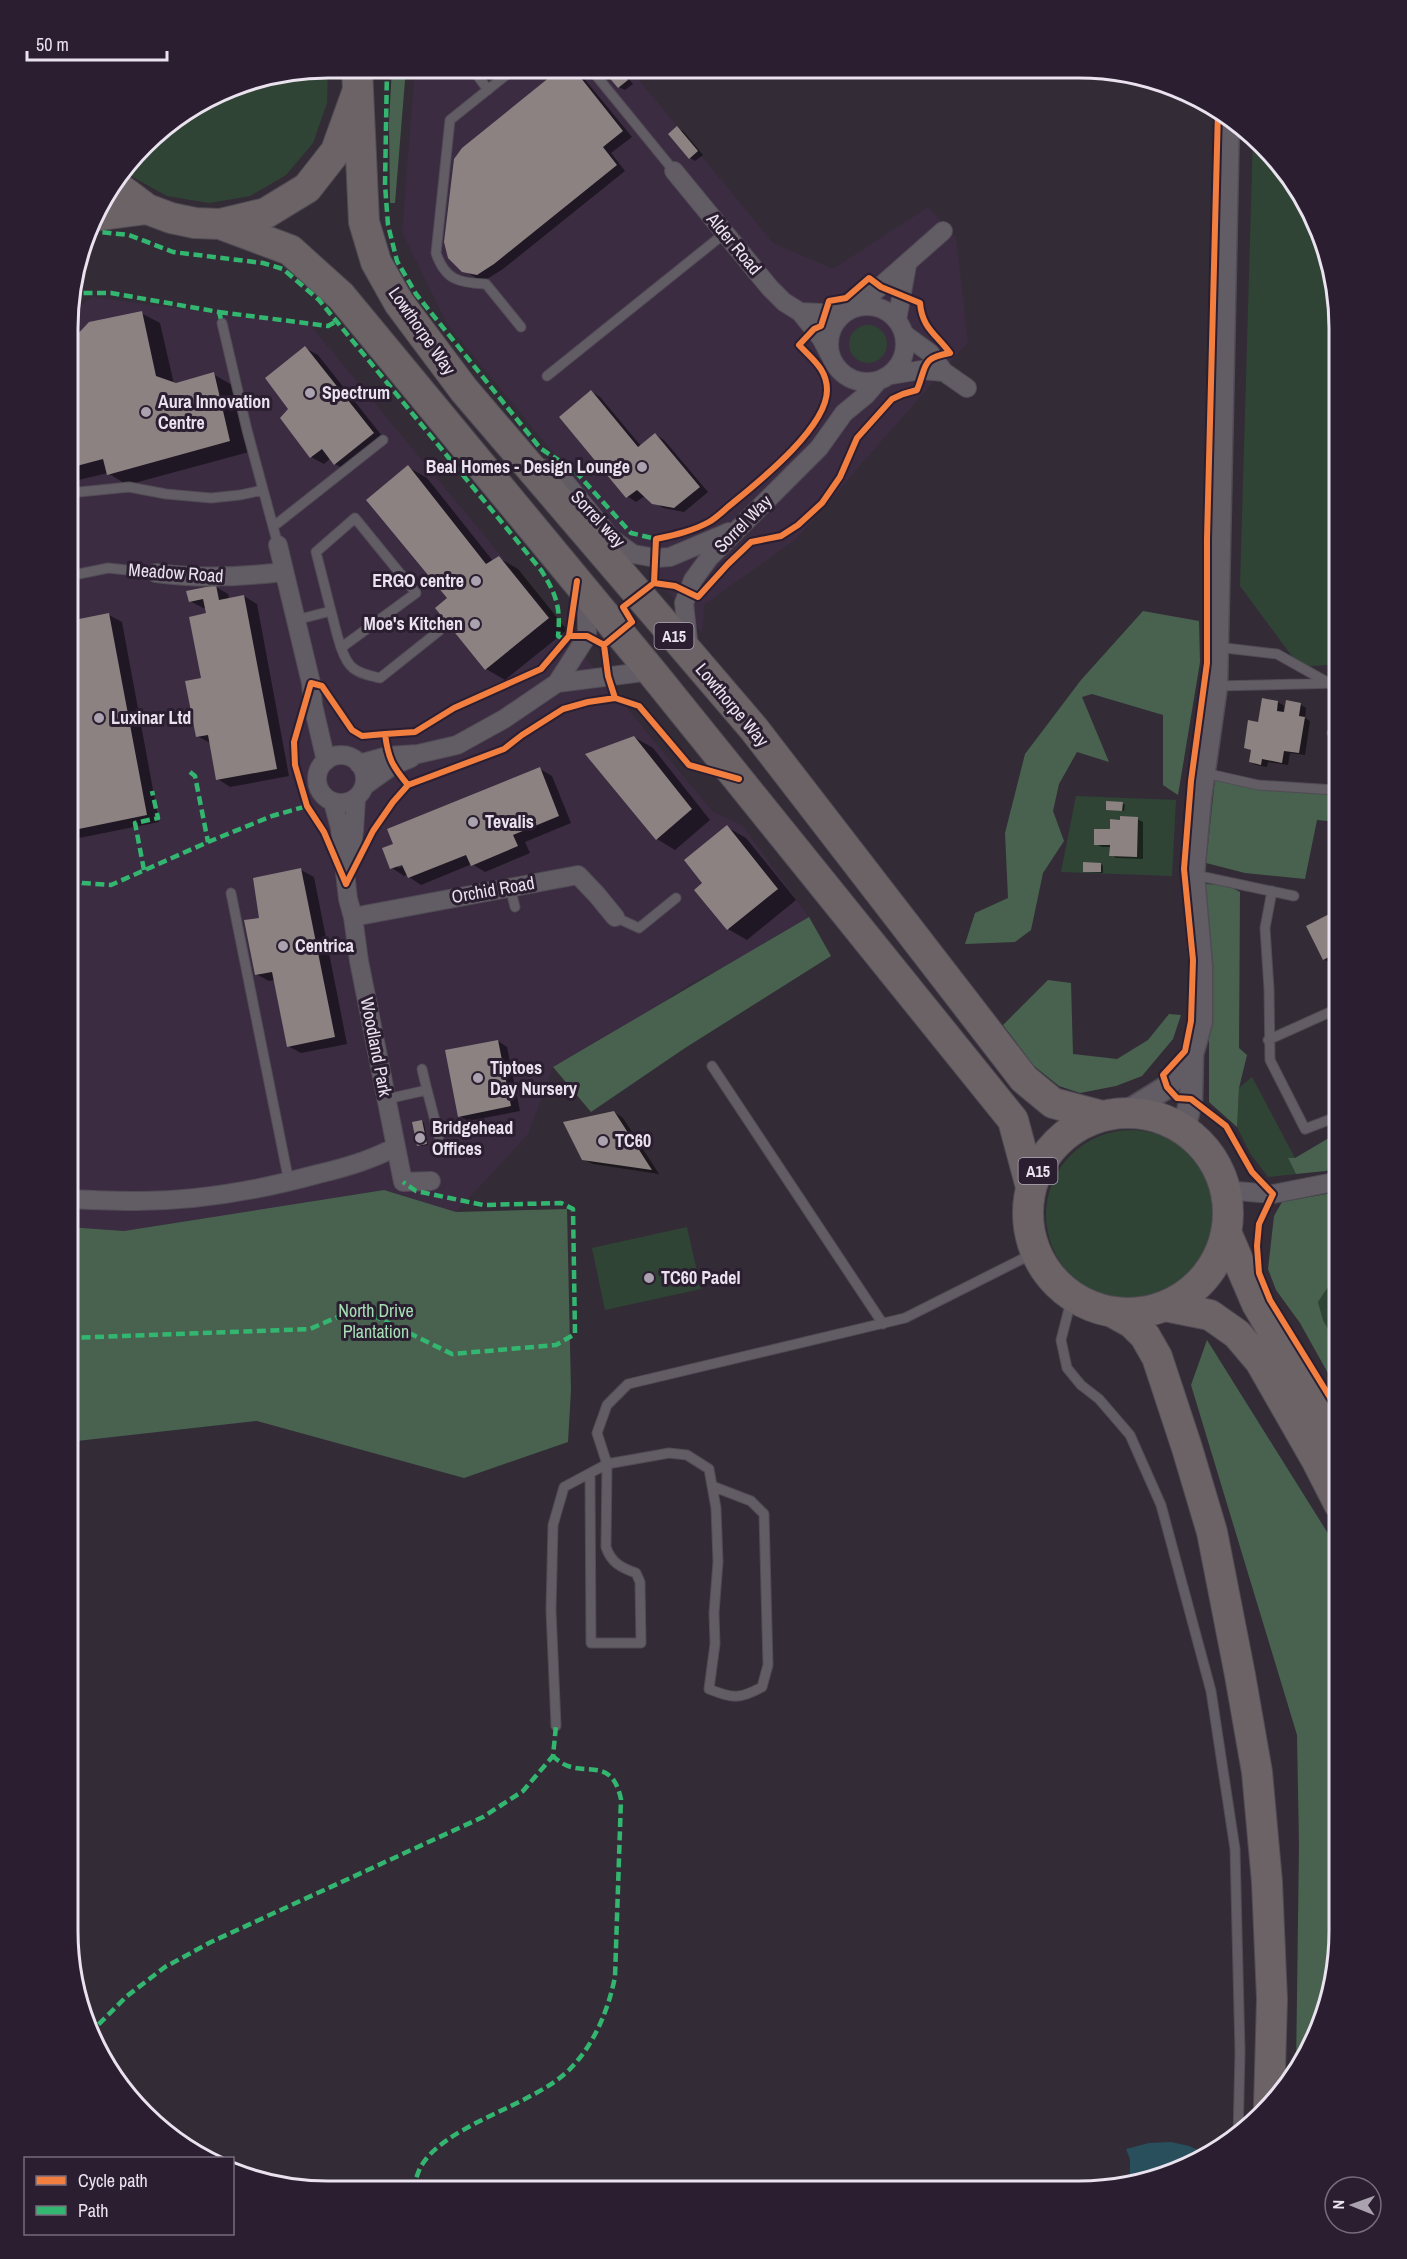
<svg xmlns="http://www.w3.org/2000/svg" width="1407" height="2259" viewBox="0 0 1407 2259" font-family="'Archivo Narrow',sans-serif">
<rect width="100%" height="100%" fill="#332c36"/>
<path fill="#3b2c42" d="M415,68H629L773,243L833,269L928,207L956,237L968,342L796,539L704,605L702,633L447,324L402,232Z
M92,297L311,326L713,812L742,825L809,917L723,967L691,983L625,1028L553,1067L528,1134L456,1212L384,1190L124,1231L68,1227L70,314Z"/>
<path fill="#304436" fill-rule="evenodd" d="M328,68L327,103L313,143L286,175L250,196L209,203L167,196L131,176L127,171L156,132L229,87Z
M1253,137L1286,170L1320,229L1339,328V664L1300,667L1240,586Z
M849 344a19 19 0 1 1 38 0a19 19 0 1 1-38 0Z
M1076,796L1176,800L1172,876L1061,872ZM1120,816L1137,857L1109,856L1110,820H1120Z
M1252,1077L1295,1158L1288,1159L1296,1174L1268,1177L1250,1153L1237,1127L1239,1088Z
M1046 1215a85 85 0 1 1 170 0a85 85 0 1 1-170 0Z
M687,1227L701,1289L605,1310L592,1248Z
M1339,1271V1349L1323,1320L1318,1302Z"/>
<path fill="#48624f" d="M392,68H406L395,203H390L389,122Z
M1143,611L1199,621L1200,662L1178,795L1163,785V715L1092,694L1082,697L1109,762L1077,752L1059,784L1053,811L1064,841L1043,873L1031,930L1015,942L965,944L975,913L1008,898L1005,833L1025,754L1081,680Z
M1215,779L1323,793L1339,797V822L1317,820L1305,879L1245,873L1206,863Z
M1204,884L1227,885L1240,892L1239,1048L1247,1055L1239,1088L1237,1127L1209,1102V1019Z
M809,917L831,956L685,1048L591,1112L553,1067Z
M1048,980L1071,983L1073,1054L1117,1059L1148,1040L1169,1014L1181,1015L1173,1039L1142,1076L1116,1086L1080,1093L1059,1086L1034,1066L1003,1025Z
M1339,1132V1166L1326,1171L1296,1174L1288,1158H1295Z
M384,1190L456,1212L567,1209L571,1390L568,1442L464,1478L257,1421L68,1442V1227L124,1231Z
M1337,1192L1339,1196V1271L1318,1302L1323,1320L1339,1349V1393L1300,1323L1276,1290L1268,1269L1274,1216L1282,1202Z
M1207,1340L1339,1551V1597L1337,1595L1329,1661L1339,1772V1948L1320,2030L1296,2071L1299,1844L1297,1735L1191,1385Z"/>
<path fill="#294f5d" d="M1171,2142L1189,2146L1200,2151L1196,2161L1178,2172L1116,2184L1120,2177L1130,2174V2159L1126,2149L1149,2143Z"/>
<path fill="#0007" fill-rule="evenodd" d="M563,68L577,70L632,137L611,153L625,171L503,269L487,279H478L468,273Z
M603,68H620L633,84L625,90L619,87Z
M677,128L683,131L703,155L695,161L690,158Z
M141,313L160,323L174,384L213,374L232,385L249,452L127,485L108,473L70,482V337L72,335L76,338Z
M305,348L318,355L386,441L348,471L335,464L331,458L324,464L311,457Z
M591,391L600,397L641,446L655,434L664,440L708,492L684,512L663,508L645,496L636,502L627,496Z
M408,467L427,478L493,561L499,558L518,569L567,630L505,680L486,669L449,598Z
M216,587L228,594L229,599L244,596L257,604L289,776L230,787L218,779L210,743L197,736L208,615L207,608H203L190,601Z
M109,615L122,622L159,822L69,840V623Z
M1278,702L1284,706L1283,713L1300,704L1306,708L1305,718L1310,721L1305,755L1290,753L1288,765L1268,762L1267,767L1256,765L1250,762L1252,751L1245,747L1259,723Z
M634,737L653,748L710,820L675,850L657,839Z
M540,769L552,776L571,823L525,842L530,853L485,872L472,864L421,885L409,877L408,874L404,876L392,868ZM410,863L398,868V865Z
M1122,803L1125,805L1124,811L1107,809Z
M1137,819L1143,822V859L1116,858L1111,855V847H1102L1096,844L1112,831Z
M727,827L746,838L796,900L747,940L728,929L704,883Z
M1085,864H1101L1103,866V873L1087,872L1084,871Z
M301,870L314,877L347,1044L301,1053L288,1046L275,980L269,981L256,974Z
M1339,911V969L1324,959L1308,927Z
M498,1041L507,1047L520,1111L468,1121L459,1116Z
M614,1112L623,1118L659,1174L593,1164L583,1159Z
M422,1121L424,1123L428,1145L421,1146L418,1145Z"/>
<path fill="#8b8281" d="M561,68H573L623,131L603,147L617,165L494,264L477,275L462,272L448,258L444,242L454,159L462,148Z
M601,68H618L628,80L618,88Z
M677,126L698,151L689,159L668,134Z
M142,311L156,376L176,383L214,372L230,441L107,475L103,459L69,468L70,335L72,333L73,339L89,322Z
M305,346L374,433L334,465L322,449L310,458L280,418L288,409L265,378Z
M591,390L638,447L655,433L700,487L674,508L652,504L637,490L626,498L559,417Z
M408,465L486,564L499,556L549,618L485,670L435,608L447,598L366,500Z
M216,585L219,600L244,595L277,769L216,780L208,735L196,737L185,681L201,678L189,617L206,613L203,599L189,602L186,591Z
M109,613L147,815L69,831V621Z
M1262,698L1278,701L1277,711L1284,712L1286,700L1301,703L1299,716L1305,717L1299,753L1284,751L1282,763L1262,759L1261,765L1249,762L1251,750L1244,748L1248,720L1258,722Z
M634,736L692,809L656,840L585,754Z
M540,767L559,816L513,835L518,846L471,866L466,855L408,878L402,865L390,869L382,848L393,844L387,829Z
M1106,801L1123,802L1122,811L1106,810Z
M1120,816L1138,817L1137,857L1109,856L1110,845H1094V829H1110V819L1120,820Z
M727,825L778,889L727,930L694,890L702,883L684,860Z
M1083,862L1101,863V872H1083Z
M301,868L335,1037L287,1047L272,972L255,975L244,920L259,918L253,878Z
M1339,909V972L1331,956L1323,960L1306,926Z
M498,1040L511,1106L458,1117L445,1050Z
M614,1111L652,1170L582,1160L563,1122Z
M422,1120L427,1144L417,1146L412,1122Z"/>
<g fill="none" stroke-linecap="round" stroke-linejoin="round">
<defs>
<path id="service" d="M472,68L488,90
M515,68L450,120L436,253C445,280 459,283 486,284L521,327
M590,68L674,171
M222,323L247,430L278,545
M547,376L725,233
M69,493L129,487L166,494L211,498L240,495L263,490
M274,526L383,440
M69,576L108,568L156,573
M331,611L316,552L355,518L416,593L342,647
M296,620L331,611C335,625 341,659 353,668C360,674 371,676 380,678L439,631
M1217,647L1277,654L1327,682
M1216,686L1339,683
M1332,733H1339
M1205,773L1258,785L1335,790L1339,788
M1195,875L1294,896
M510,887L515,907
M1272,891L1265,928L1269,989L1270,1060L1305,1129L1339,1116
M231,893L289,1182
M615,917L639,928L676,898
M1268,1040L1339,1008
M712,1066L883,1324
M422,1069L427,1090
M387,1099L427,1090L439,1136
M1072,1297L1061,1340L1067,1368L1081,1385L1099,1399L1130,1435L1161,1505L1211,1691L1235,1849L1240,2052L1238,2137
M712,1486L751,1501L764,1514L768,1665L762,1687C740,1699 733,1699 709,1689L715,1644L714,1613L718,1562L716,1508L709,1469L687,1455L669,1453L607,1464L597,1433L607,1405L628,1384L905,1318L1036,1252
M556,1726L551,1610L553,1525L564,1487L607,1464L606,1547C611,1563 622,1568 636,1573L640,1582L641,1643H591L590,1473"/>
<path id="minor" d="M674,171L770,288L784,302L800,312L821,338L830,355
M829 344a38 38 0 1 1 76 0a38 38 0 1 1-76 0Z
M857,307L943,231
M800,312L843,314
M897,320L907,265
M904,334L930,353L944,372L967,388
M891,375L921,370L944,372
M535,465L561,477L612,539L633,554L656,558L670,557L729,532
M278,545L311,683L313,705L326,761
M156,573C198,579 240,577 283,572
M689,649L684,603L693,580L709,558L819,448L844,413L866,395L878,381
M557,683L651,671
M317 779a24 24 0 1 1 48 0a24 24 0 1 1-48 0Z
M359,764L388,756L418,754L457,745L504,719L557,683L587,636V615L581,595
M364,786L392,766L411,758
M333,802L340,828L348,899L353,917L359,961L403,1182L431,1181
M350,861L354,831L356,799
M353,917L578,875L597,895L615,917
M1225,1190L1273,1194L1334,1182
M68,1199C91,1200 114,1201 137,1201C198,1201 260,1190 318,1174C344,1168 372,1160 395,1147"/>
<path id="tertiary" d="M1125,1113L1167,1087L1192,1054
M1184,1130L1191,1099L1192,1054L1201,1022V966L1193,874L1200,798L1216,686L1228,116"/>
<path id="trunk" d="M358,90L364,222L376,262L399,303L464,390L754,729L1024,1079L1053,1103L1102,1116
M115,185L147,209L171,218L195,223L220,224L266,213L307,188L336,151L358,90L357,68
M94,216L147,209
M220,224L290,250L341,296L651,671L1013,1120L1031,1187
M1028 1213a100 100 0 1 1 200 0a100 100 0 1 1-200 0Z
M1226,1232L1257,1304L1339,1444
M1165,1306L1210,1315L1237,1334L1260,1361L1316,1459L1339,1504
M1114,1313L1132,1323L1145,1336L1157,1357L1187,1448L1212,1532L1240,1675L1257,1772L1267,1882L1272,1999L1269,2106"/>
</defs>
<use href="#service" stroke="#504b54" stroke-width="11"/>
<use href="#minor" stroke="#504b54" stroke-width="20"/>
<use href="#tertiary" stroke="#504b54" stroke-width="25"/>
<use href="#trunk" stroke="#504b54" stroke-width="32"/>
<use href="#service" stroke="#625c65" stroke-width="9"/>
<use href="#minor" stroke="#625c65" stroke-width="18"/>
<use href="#tertiary" stroke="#625c65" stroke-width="22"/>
<use href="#trunk" stroke="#6c6366" stroke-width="30"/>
<path stroke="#33b770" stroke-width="4.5" stroke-dasharray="9 4.5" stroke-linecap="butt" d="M387,68L385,185L388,225L397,261L416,294L540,448L575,471L631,533L656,539
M89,231L129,235L173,252L263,263L283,269L319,300L541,570C556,594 561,607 558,636L565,640
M70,293H111L219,312L222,323
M219,312L328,326L335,322
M190,772L195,776L208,842
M144,870L135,823L158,818L152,791
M69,879L82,883L111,885L208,842L272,816L307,806
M1334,1182L1339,1184
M68,1338L310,1329L358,1308L452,1354L556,1345L575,1334L573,1209L561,1203L483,1205L416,1191L403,1182
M89,2034L127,1996L165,1967L211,1942L483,1817L523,1791L553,1756L556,1726
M412,2190C415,2182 417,2175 420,2168C444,2124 531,2107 569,2070C594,2045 608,2011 615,1977L621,1799C610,1750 580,1784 553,1756"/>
<defs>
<path id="cycleway" d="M1218,110L1207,539V663L1191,781L1184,869L1193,960L1191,1021L1185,1051L1163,1075L1167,1087L1177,1098L1191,1099L1226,1126L1252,1172L1273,1194L1259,1224L1257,1246L1259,1273L1270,1300L1339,1412
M569,636H587L604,645L608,676L615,698
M604,645L632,622L623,607L654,583L656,539C674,535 693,531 709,522C718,517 726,508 734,502C761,480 827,427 827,390C827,369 812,359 799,345L814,329L821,326L829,301L846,298L869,278L881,287L920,303C922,328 936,334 950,353C921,358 927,365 917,390L903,394L892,399L857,438L840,477L822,503L798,525L781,536L751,542L728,564L698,597L675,586L654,583
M385,734L415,732L454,708L541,669L569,636L577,581
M346,884L373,831L393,802L408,785L504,749L522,735L563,709L588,702L615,698L639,706L689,765L739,779
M346,884L324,832L307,806L295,765L294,742L311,683L322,686L352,730L362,736L385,734C388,758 392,766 408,785"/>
</defs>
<use href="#cycleway" stroke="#2a1e30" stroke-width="10"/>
<use href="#cycleway" stroke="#f27e40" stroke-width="6"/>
</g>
<g fill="#aaa2ae" stroke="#2a1e30" stroke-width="2">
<circle cx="310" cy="393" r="6"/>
<circle cx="146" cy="412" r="6"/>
<circle cx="642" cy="467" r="6"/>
<circle cx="476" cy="581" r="6"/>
<circle cx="475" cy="624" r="6"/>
<circle cx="99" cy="718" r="6"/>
<circle cx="473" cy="822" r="6"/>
<circle cx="283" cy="946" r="6"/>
<circle cx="478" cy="1078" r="6"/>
<circle cx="420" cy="1138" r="6"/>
<circle cx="603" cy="1141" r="6"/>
<circle cx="649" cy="1278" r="6"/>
</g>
<g text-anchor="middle" stroke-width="6" stroke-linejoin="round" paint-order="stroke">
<g fill="#2a1e30" stroke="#b0a7b5" stroke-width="1.5">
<rect x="654.5" y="623" width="39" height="26" rx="4.5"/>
<rect x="1018.5" y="1158" width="39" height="26" rx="4.5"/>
</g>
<g font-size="16" font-weight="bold" fill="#eae2ee">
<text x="674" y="642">A15</text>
<text x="1038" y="1177">A15</text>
</g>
<g font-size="18" fill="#eae2ee" stroke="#2a1e30">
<text transform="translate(734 244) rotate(50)" y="6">Alder Road</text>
<text transform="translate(422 331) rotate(55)" y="6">Lowthorpe Way</text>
<text transform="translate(598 519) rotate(47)" y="6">Sorrel way</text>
<text transform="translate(743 524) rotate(-45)" y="6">Sorrel Way</text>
<text transform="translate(176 573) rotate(4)" y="6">Meadow Road</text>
<text transform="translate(732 705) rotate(50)" y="6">Lowthorpe Way</text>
<text transform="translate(493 890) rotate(-10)" y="6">Orchid Road</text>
<text transform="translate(376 1047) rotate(79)" y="6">Woodland Park</text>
</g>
<g font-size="18" font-weight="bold" fill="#eae2ee" stroke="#2a1e30" text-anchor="start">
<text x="322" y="399">Spectrum</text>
<text x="158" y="408">Aura Innovation<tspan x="158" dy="21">Centre</tspan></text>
<text x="630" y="473" text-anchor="end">Beal Homes - Design Lounge</text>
<text x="464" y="587" text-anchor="end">ERGO centre</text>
<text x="463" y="630" text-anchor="end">Moe's Kitchen</text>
<text x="111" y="724">Luxinar Ltd</text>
<text x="485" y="828">Tevalis</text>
<text x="295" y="952">Centrica</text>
<text x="490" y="1074">Tiptoes<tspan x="490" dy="21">Day Nursery</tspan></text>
<text x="432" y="1134">Bridgehead<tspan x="432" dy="21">Offices</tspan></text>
<text x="615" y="1147">TC60</text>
<text x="661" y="1284">TC60 Padel</text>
</g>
<g font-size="18" fill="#a7dfb5" stroke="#2a1e30">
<text x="376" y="1317">North Drive<tspan x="376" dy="21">Plantation</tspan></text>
</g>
</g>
<path d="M0 0H1407V2259H0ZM328 78H1079A250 250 0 0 1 1329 328V1931A250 250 0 0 1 1079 2181H328A250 250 0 0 1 78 1931V328A250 250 0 0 1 328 78Z" fill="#2a1e30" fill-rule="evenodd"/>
<path fill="none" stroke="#eae2ee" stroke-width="3" d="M328 78H1079A250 250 0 0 1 1329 328V1931A250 250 0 0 1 1079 2181H328A250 250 0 0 1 78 1931V328A250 250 0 0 1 328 78Z"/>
<rect x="24" y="2157" width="210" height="78" fill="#2a1e30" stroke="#776c7c" stroke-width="1.5"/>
<rect x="36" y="2176" width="30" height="9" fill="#f27e40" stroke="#776c7c" stroke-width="1.5"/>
<text x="78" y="2187" font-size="18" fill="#eae2ee">Cycle path</text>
<rect x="36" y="2206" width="30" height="9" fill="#33b770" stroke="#776c7c" stroke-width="1.5"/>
<text x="78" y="2217" font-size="18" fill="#eae2ee">Path</text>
<g transform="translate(1353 2205) rotate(271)"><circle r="28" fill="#2a1e30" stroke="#776c7c" stroke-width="1.5"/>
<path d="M0-4.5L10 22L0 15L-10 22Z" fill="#aaa2ae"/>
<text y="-9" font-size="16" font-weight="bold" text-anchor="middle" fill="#eae2ee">N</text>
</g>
<path d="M27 51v9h140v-9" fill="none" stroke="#eae2ee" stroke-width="3"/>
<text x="36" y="51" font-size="18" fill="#eae2ee" stroke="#2a1e30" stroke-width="4.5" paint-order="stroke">50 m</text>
</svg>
